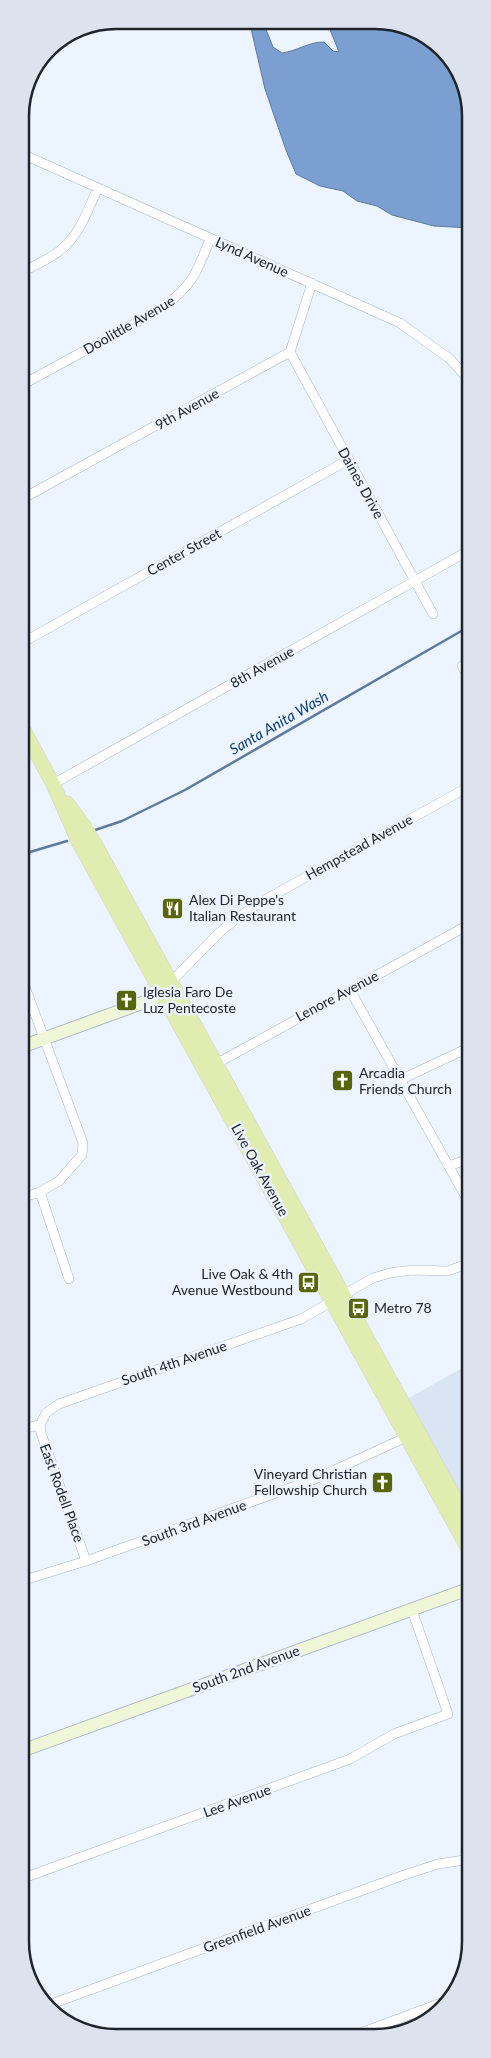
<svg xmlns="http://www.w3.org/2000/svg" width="491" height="2058" viewBox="0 0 491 2058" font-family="Lato,sans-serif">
<rect width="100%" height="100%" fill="#ecf4ff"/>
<path fill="#dae5f3" d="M471,1363V1514L407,1399Z"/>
<path fill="#7a9fd0" stroke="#5f7a9e" d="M251,22H263L273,47L282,53C297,51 308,42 324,42L333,51L339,52L327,22L400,23L447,52L470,103V228L434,226L392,215L377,206L357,201L343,191L320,186L296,174L286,150L265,89L252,33Z"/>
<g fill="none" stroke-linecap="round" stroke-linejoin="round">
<path stroke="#5f7a9e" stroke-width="2.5" d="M95,830L122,821L185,790L470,626
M20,855L67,841"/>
<defs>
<path id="street" d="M20,153L400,323L450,359L470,381
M20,273C34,266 50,259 62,249C80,234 88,209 98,188
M290,352L433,614
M20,386L161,309C192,286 197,273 210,239
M20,500L290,352L312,283
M20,644L348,460
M462,666L470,679
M53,784L470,550
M21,976L83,1143L82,1155L59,1181L40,1192L69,1279
M168,985L219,933L237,918L261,902L470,786
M350,990L471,1206
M212,1066L470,924
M400,1080L470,1047
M449,1166L471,1158
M21,1198L40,1192
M40,1425L41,1433L86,1561
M21,1429L40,1425L46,1413L59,1404L301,1319L373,1278L390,1273L412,1270L447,1271L471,1263
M21,1581L86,1561L315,1479L411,1435
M21,1879L350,1759L394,1734L448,1714L412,1610
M46,2006L404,1875L438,1864L471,1859
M350,2037L449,2000"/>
<path id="secondary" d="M21,1047L153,999L162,992
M21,1751L471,1588"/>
<path id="primary" d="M20,723L53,784L79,843L471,1554
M67,803L85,827L99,851L471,1527"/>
</defs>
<use href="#street" stroke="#aab6c7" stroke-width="10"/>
<use href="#secondary" stroke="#aab6c7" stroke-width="14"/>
<use href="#primary" stroke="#d2d3d5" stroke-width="15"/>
<use href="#street" stroke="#fff" stroke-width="9"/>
<use href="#secondary" stroke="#f0f6d8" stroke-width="12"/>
<use href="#primary" stroke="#e0ecb0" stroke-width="14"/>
</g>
<defs>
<symbol id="restaurant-square" viewBox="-11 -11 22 22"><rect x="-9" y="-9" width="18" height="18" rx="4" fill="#58660b" stroke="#ecf4ff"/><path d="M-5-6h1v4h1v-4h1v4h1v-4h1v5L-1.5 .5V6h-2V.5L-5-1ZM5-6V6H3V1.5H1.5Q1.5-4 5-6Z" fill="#fff"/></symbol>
<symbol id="church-square" viewBox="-11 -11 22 22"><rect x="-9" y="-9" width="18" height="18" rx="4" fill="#58660b" stroke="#ecf4ff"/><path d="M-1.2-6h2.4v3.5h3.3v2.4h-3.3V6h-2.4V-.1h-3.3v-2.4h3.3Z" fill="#fff"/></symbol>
<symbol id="bus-square" viewBox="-11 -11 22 22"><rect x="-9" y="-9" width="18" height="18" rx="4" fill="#58660b" stroke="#ecf4ff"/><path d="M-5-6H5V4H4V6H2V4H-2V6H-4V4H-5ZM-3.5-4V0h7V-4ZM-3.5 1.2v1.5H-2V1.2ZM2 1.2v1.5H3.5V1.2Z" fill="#fff"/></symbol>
</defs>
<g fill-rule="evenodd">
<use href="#restaurant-square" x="160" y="896" width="25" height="25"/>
<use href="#church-square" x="114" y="988" width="25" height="25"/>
<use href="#church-square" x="330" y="1068" width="25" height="25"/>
<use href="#bus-square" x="296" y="1270" width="25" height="25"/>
<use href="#bus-square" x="346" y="1296" width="25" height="25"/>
<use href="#church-square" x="370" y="1470" width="25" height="25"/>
</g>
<g text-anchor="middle" stroke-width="5" stroke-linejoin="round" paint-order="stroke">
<g font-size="14" fill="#20252b" stroke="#ecf4ff">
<text transform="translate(252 257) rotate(24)" y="5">Lynd Avenue</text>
<text transform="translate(129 325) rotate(-30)" y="5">Doolittle Avenue</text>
<text transform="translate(187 409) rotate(-29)" y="5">9th Avenue</text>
<text transform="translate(361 483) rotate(61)" y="5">Daines Drive</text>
<text transform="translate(184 552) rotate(-29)" y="5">Center Street</text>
<text transform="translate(262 667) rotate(-29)" y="5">8th Avenue</text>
<text transform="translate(359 847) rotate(-29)" y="5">Hempstead Avenue</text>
<text transform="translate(337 996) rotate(-28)" y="5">Lenore Avenue</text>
<text transform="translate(260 1170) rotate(61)" y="5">Live Oak Avenue</text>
<text transform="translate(174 1363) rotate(-19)" y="5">South 4th Avenue</text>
<text transform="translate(62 1493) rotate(70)" y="5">East Rodell Place</text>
<text transform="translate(194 1523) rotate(-20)" y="5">South 3rd Avenue</text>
<text transform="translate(246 1669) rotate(-20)" y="5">South 2nd Avenue</text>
<text transform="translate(237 1801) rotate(-20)" y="5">Lee Avenue</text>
<text transform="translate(257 1929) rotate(-20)" y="5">Greenfield Avenue</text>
</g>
<g font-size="14" fill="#20252b" stroke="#ecf4ff" text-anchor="start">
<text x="189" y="905">Alex Di Peppe's<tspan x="189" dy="16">Italian Restaurant</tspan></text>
<text x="143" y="997">Iglesia Faro De<tspan x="143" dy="16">Luz Pentecoste</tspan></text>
<text x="359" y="1078">Arcadia<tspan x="359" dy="16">Friends Church</tspan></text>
<text x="293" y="1279" text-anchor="end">Live Oak &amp; 4th<tspan x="293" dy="16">Avenue Westbound</tspan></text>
<text x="374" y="1313">Metro 78</text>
<text x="367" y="1479" text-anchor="end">Vineyard Christian<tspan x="367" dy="16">Fellowship Church</tspan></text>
</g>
<g font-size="15" font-style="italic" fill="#0b3e79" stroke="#ecf4ff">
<text transform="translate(279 723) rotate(-30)" y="5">Santa Anita Wash</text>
</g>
</g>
<path d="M0 0H491V2058H0ZM116 29H375A87 87 0 0 1 462 116V1942A87 87 0 0 1 375 2029H116A87 87 0 0 1 29 1942V116A87 87 0 0 1 116 29Z" fill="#dce3ee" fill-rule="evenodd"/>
<path fill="none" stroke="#20252b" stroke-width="2.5" d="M116 29H375A87 87 0 0 1 462 116V1942A87 87 0 0 1 375 2029H116A87 87 0 0 1 29 1942V116A87 87 0 0 1 116 29Z"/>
</svg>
